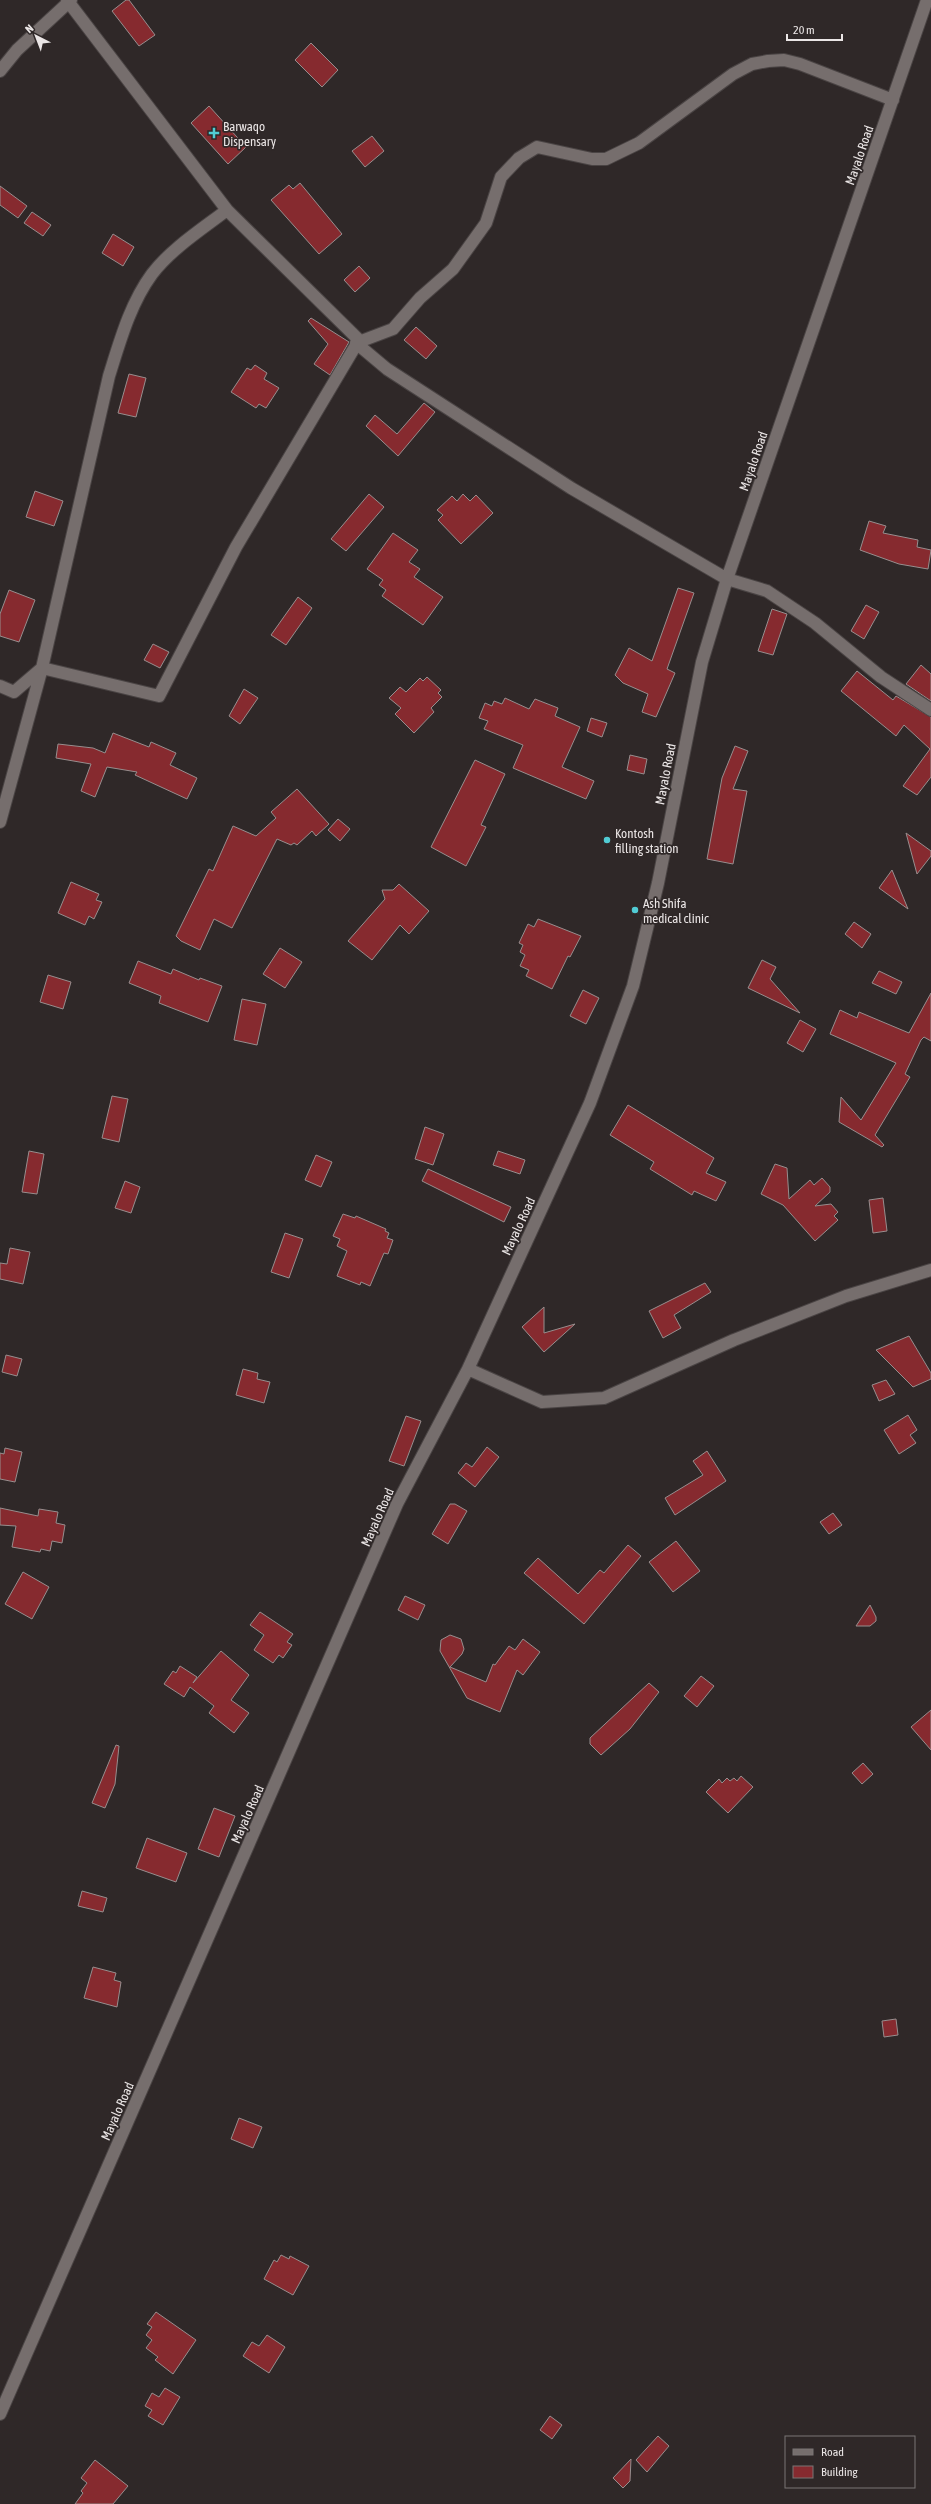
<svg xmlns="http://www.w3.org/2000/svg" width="931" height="2504" viewBox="0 0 931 2504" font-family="'Asap Condensed',sans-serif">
<rect width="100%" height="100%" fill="#2f2828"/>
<path fill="#862a2f" stroke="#978e8e" d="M126,0H129L155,35L139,46L112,11Z
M311,43L338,70L322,87L295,60Z
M209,106L246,147L228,164L191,123Z
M372,136L384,151L365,167L352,151Z
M300,183L342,234L319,254L271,200L289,185L293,189Z
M0,186L27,206L18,218L0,205Z
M32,212L51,225L43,236L24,223Z
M113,234L134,247L123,266L102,253Z
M359,266L370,278L355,292L344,280Z
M311,318L349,342L330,375L314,364L328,344L308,321Z
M416,327L437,346L426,359L404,340Z
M255,365L267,373L264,379L279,388L266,408L259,404L256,408L231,392L247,368L251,370Z
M129,374L146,378L136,417L118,413Z
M424,403L435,412L398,456L366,426L375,415L397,434Z
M35,491L63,501L54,526L26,517Z
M369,494L384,507L346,551L331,539Z
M463,494L470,501L476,495L493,513L461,544L438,520L443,515L437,510L452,496L457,501Z
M869,521L886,526L883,533L918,540L917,547L931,550L928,569L899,564L860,550Z
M393,533L418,550L409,562L420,569L414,577L443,597L423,625L382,596L386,590L379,585L383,580L367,569Z
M678,588L694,593L667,669L675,673L656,717L642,712L648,694L623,683L615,675L629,648L652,661Z
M9,590L35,600L19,642L0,636V614Z
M298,597L312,608L286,645L271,635Z
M866,605L879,612L864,639L851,631Z
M772,609L787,614L773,655L758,651Z
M153,644L169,652L160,668L144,660Z
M921,665L931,674V701L906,684Z
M857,671L893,700L896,696L931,717V777L917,795L903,786L930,749L904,725L896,736L841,691Z
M427,677L441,690L438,693L442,697L431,708L434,712L414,733L395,714L401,708L389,698L400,687L406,692L420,678L423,681Z
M244,689L258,698L240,724L229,716Z
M505,698L529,709L535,699L558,708L555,716L580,727L562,767L594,781L586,799L513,768L523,745L484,729L488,721L479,718L485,703L492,706L494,701L502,704Z
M591,718L607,723L602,737L587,731Z
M113,733L149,747L151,742L176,753L170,765L197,778L187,799L135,775L137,772L107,767L95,797L81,791L91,764L56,758L58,744L93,748L105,753Z
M735,746L748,751L733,789L747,791L733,864L707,859L722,778Z
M630,755L647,759L644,774L627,770Z
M475,760L505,774L481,825L486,827L466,866L431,847Z
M297,789L329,824L316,836L312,831L297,845L294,843L291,845L277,839L232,928L214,919L200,950L181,941L176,936L209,869L213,871L233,826L256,836L276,818L271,812Z
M338,819L350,829L340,841L328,830Z
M906,833L931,851V856L917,874Z
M892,870L908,909L879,888Z
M71,882L99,894L96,900L102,902L94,919L89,916L85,925L58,913Z
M399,884L429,911L409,934L400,925L372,960L348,941L385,899L382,890H393Z
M538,919L581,936L570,957L568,956L552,989L526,976L529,970L520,966L525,955L520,952L523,945L519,943L528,924L534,927Z
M854,922L871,934L862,948L845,934Z
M280,948L302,962L285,988L263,974Z
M762,960L776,967L770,979L800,1013L748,988Z
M138,961L171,974L173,969L199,980L200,978L222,986L208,1022L159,1003L161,996L129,983Z
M879,971L902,982L896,994L872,983Z
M48,975L71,982L63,1009L40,1002Z
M583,990L599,998L586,1024L570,1016Z
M931,993V1041L924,1037L921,1040L905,1074L910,1077L875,1135L884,1145L882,1147L839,1122L841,1097L861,1120L896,1063L830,1034L840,1010L857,1018L859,1012L909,1033Z
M242,999L266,1004L257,1045L234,1040Z
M800,1020L816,1029L803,1052L787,1043Z
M112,1096L128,1099L119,1142L102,1138Z
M628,1105L714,1158L706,1173L726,1182L716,1201L694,1191L692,1195L650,1169L654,1162L610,1135Z
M425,1127L444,1134L433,1165L415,1159Z
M29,1151L44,1154L37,1194L22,1192Z
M498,1151L525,1160L520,1174L493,1165Z
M316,1155L332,1162L321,1187L305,1180Z
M775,1164L787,1168L789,1199L810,1180L814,1185L822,1178L830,1187V1192L815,1206L831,1204L838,1212L834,1216L838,1220L815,1241L783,1205L761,1194Z
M428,1169L511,1207L504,1222L422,1181Z
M125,1181L140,1187L131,1213L115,1208Z
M883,1198L887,1231L873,1233L869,1200Z
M343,1214L355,1218L356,1216L386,1229L385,1231L389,1233L387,1238L393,1240L388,1254L384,1253L370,1286L361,1282L360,1285L337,1276L347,1251L337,1246L340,1239L333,1236Z
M285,1233L303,1239L289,1278L271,1272Z
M10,1248L30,1252L23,1284L0,1279V1263L7,1264Z
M705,1283L711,1292L674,1315L681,1328L663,1338L649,1311Z
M544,1307V1333L575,1324L544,1352L522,1327Z
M909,1336L931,1373V1379L913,1387L876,1350Z
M6,1355L22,1359L17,1376L2,1372Z
M243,1369L258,1373L257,1379L270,1382L264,1403L236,1395Z
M886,1380L895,1394L879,1401L872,1385Z
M908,1415L917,1430L910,1435L916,1443L899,1454L884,1430Z
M406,1416L421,1421L404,1466L389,1461Z
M487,1447L499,1457L475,1487L458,1473L466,1463L472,1467Z
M5,1448L22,1452L15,1482L0,1479V1453L4,1454Z
M707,1451L726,1481L675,1515L665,1498L703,1475L693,1461Z
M450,1504H455L467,1511L448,1544L432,1534Z
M0,1508L38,1516L39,1509L58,1512L56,1523L65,1525L62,1543L52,1541L50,1551L41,1549L40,1552L12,1547L16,1526L0,1525Z
M833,1513L842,1525L829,1534L820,1522Z
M676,1541L700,1571L673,1592L649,1562Z
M628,1545L641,1556L584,1624L524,1573L538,1558L578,1594L600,1570L604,1573Z
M23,1572L49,1587L32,1619L5,1604Z
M405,1596L425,1605L418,1620L398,1610Z
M870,1605L876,1617V1621L870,1626H856Z
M260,1612L293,1634L287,1642L292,1645L283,1658L279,1655L273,1663L254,1650L264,1635L250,1625Z
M450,1635L461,1639L464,1649L462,1654L450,1667L486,1682L493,1664L495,1665L509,1646L515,1650L523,1639L540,1652L523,1675L517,1670L500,1712L467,1698L440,1651L441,1640Z
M221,1651L249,1675L231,1700L249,1713L234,1733L209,1713L214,1706L190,1687L184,1697L164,1684L173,1671L176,1673L180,1666L197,1677L193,1683Z
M701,1676L714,1686L697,1707L684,1696Z
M649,1683L659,1692L630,1729L601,1755L590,1744V1738Z
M931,1710V1750L911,1727Z
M116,1745L119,1746L115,1784L105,1808L92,1803Z
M863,1763L873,1774L862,1784L852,1773Z
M741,1776L753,1787L728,1813L706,1792L719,1779L722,1783L727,1778L730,1781L734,1778L737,1781Z
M214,1808L235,1816L219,1857L198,1849Z
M147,1838L187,1853L176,1882L136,1868Z
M82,1891L107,1898L103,1912L78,1906Z
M93,1967L116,1973L114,1980L121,1982L117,2007L84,1998Z
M896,2019L898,2035L884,2037L882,2021Z
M239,2118L262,2127L253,2148L231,2139Z
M281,2255L289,2259L290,2256L309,2266L293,2295L264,2279L274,2260L277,2262Z
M156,2312L196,2340L173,2374L155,2360L158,2357L146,2348L152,2340L146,2335L152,2327L147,2324Z
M267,2335L285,2347L269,2373L243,2356L252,2342L259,2346Z
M165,2388L180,2397L163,2425L148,2416L152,2410L145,2406L152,2393L159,2397Z
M550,2416L562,2425L552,2439L540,2430Z
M658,2436L669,2446L647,2472L636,2460Z
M631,2459L630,2481L623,2488L613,2478Z
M95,2460L128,2486L113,2504H75L83,2493L81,2491L87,2483L81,2478Z"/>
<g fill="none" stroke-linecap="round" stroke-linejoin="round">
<defs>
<path id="minor" d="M0,71L17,50L71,0
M893,100L800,64L784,60L768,61L752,64L733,74L639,143L606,159H592L537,147L519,158L501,177L486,223L453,269L420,298L393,329L356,343L387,369L571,488L727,579L767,591L815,623L881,677L931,710
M0,686L14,692L42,668L159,696L236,547L359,340L227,210L67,0
M0,822L42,668L109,376C120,341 130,304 152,274C171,249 202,229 227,210
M468,1369L542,1402L604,1398L734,1340L846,1296L931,1270
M0,2414L397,1504L468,1369L590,1103L633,986L658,883L702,662L727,579L927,0"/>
</defs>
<use href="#minor" stroke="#4a4444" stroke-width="14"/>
<use href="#minor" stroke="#766e6d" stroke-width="12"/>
</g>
<g fill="#51ccd4" stroke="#2f2828" stroke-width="1.5">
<path d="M212 127h4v4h4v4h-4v4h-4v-4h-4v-4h4z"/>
<circle cx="607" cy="840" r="4"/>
<circle cx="635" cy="910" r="4"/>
</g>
<g text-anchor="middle" stroke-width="3.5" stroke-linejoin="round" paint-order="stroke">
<g font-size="13" fill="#ebe6e6" stroke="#2f2828" text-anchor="start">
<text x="223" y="131">Barwaqo<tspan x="223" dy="15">Dispensary</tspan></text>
<text x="615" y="838">Kontosh<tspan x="615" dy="15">filling station</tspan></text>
<text x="643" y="908">Ash Shifa<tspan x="643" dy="15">medical clinic</tspan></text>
</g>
<g font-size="13" fill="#ebe6e6" stroke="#2f2828">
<text transform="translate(859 155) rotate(-71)" y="5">Mayalo Road</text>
<text transform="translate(753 461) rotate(-71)" y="5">Mayalo Road</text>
<text transform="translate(665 774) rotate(-79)" y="5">Mayalo Road</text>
<text transform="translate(518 1226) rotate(-65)" y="5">Mayalo Road</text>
<text transform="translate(377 1517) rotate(-66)" y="5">Mayalo Road</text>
<text transform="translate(247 1814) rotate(-66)" y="5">Mayalo Road</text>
<text transform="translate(117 2111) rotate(-66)" y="5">Mayalo Road</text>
</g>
</g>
<rect x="785" y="2436" width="130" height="52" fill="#2f2828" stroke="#7a7474"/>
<rect x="793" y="2449" width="20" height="6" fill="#766e6d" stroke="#7a7474"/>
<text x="821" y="2456" font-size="12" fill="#ebe6e6">Road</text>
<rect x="793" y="2466" width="20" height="12" fill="#862a2f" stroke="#7a7474"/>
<text x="821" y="2476" font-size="12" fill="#ebe6e6">Building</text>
<g transform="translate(36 36) rotate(318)" stroke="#2f2828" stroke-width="3" paint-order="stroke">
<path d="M0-3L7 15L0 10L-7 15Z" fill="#ebe6e6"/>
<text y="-6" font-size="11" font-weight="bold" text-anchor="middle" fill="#ebe6e6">N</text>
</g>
<path d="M787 34v6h55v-6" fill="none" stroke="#ebe6e6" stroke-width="2"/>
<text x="793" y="34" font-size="12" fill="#ebe6e6" stroke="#2f2828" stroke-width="3" paint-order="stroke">20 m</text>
</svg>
